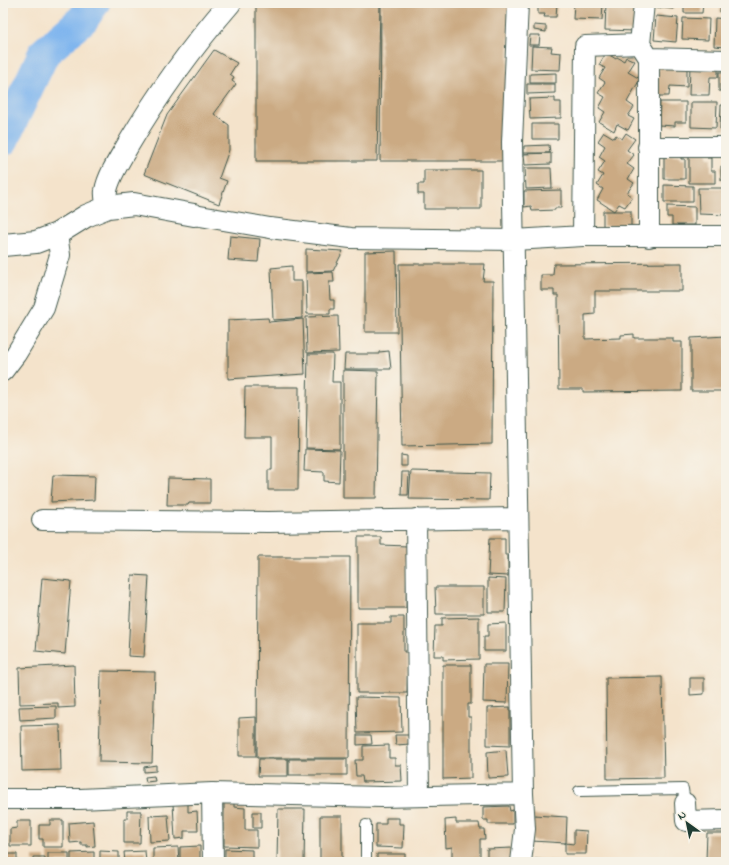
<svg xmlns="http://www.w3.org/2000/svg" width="729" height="865" viewBox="0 0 729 865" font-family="'Indie Flower',sans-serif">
<rect width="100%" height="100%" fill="#f7f3e8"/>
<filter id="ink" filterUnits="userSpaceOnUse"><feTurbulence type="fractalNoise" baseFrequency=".025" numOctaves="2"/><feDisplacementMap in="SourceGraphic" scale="8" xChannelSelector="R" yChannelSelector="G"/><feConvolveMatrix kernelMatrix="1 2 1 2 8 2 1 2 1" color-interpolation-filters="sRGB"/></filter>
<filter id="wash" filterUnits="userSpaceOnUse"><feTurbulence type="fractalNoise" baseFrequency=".012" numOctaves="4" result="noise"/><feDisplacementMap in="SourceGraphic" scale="16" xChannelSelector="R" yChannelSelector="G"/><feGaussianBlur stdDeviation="0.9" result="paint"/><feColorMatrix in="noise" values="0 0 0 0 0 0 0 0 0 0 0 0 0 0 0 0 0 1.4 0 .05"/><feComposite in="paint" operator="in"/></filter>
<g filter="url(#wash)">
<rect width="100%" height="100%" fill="#f4e3cb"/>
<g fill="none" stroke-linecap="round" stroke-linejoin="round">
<path stroke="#7fb5ee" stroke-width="32" d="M3,140L44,53L83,19L94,3"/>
</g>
<g id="blocks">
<path fill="#cbaa83" d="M256,3H380L377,161H256Z
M381,3L510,4L506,161H380Z
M538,3H557L556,17H544L545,14H538Z
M574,3H603L602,20L573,19Z
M606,3H624V5L637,6L636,31L605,30Z
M654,3H674V9L653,7Z
M684,3H703L702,13H684Z
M721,3H726V12H720Z
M656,16L678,18L676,42L654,40Z
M683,18L709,19L708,40L682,39Z
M715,18L726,19V47L714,46Z
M534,25L546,26V32L534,30Z
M530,35H540L539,45H529Z
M532,46L552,47L551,52L561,53L560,70L531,69Z
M214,50L237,63L230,74L234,77L232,81L236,84L214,114L229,125V150L219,178L227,181L219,204L144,174L167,115Z
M606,53L616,59L617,57L624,61L626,57L635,61L628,72L640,79L627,102L634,107L628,116L634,119L628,130L617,124L614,131L599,122L605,112L599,108L605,97L598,93L605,82L599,78L605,68L599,65Z
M687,64V87L670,86L669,96H657V70H659V67Z
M718,64V77H710L709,95H689L690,66Z
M719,72H726V91H719Z
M556,73V83H530V74Z
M527,84H555V93L527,94Z
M555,98V102H561V118L530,119L529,99Z
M660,102H686V122H675V126L659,125Z
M691,102H717L716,128L691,127Z
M721,105H726V129H720Z
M532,124H558V139H532Z
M604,132L614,138L616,135L622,139L626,133L635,139L627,150L634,155L627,164L634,169L628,179L634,183L627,193L632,197L625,207L619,204L614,211L597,200L603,189L597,185L603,175L598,172L605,161L599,157L605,146L598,141Z
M549,145L550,153H524V146Z
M551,153V164L525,165L524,154Z
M689,153H707V158H711V171H715V183H689Z
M664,156H681V159H685V179H664Z
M721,166H726V182L721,180Z
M525,168H551L552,188L526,189Z
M424,170H481V209H424V194H418V184H424Z
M664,185L693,186V202H664Z
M698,188H726V215L699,214Z
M561,190V208H555V210L532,211L531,206L524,207V191Z
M667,206L695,207V225H672V217H667Z
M603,211H631V226H603Z
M230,236L260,239L258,262L228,260Z
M306,249L343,251L333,271L306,272Z
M396,251L397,332H365V252Z
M682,263V291H595V314L585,315V339L621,338V335L634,334V338H673V342H682V391L583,392V389H559L558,295H554V290H541V275H553L554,264Z
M399,264H485L483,281H493L492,444L402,446Z
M292,266V281H302V318L273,320L271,268Z
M333,272L334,282H329L330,300H334V309H330V314H307L306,273Z
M338,316L339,352L307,353L306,317Z
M268,318L269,322L303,319L305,374L228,379V320Z
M726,336V391H691V338Z
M389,351L391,369H344L345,354H379V352Z
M308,354H333L332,382H340V449L306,448Z
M343,370L378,371L376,498H343Z
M245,387H299L298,490H268V470H272V437H244Z
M305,449L340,450L339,482L324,481V472L304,471Z
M401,455L407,456V466H401Z
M411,471L490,473L489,500L409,499Z
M402,472H409L408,495H401Z
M53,475L95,476L94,500L51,502Z
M168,478L210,479V503H189L188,505H167Z
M358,537H381V545L407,546L406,608H358Z
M490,538H505V555H508V576L488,575Z
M258,557H350L349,758H257Z
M132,575L149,576L144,657L128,656Z
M42,578L71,581L65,654L36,651Z
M488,578L506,579L505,612H488Z
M435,587H484V614H436Z
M391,617H404V652H408L407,693H357V623H391Z
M479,617V659L443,660V656H434L435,626H442V618Z
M506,623V651H484V636H488V624Z
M484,664H508L507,703L483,702Z
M74,665L75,707L58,708V703L20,704L19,668Z
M443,665H471V704H468V717H471V778L443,779Z
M101,671L155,672L152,763L99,762Z
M662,677L664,778L607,779L606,678Z
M690,678H704V694L690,695Z
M356,697L401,698L402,732L357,733Z
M56,706V718L20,720L19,707Z
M510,707V746L487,745V708Z
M256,717V756H239V718Z
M60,725L61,770L22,771L21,726Z
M357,735H371L372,744L357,745Z
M395,735H410V744L396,745Z
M389,745V758H395V765H401L402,781L363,782L362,776H356L355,760H363V746Z
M506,750L508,777L488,778L487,752Z
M259,759H288V776H258Z
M289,759H347V775H289Z
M156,765V771L144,772V767Z
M154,776L155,781L146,782L145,777Z
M224,802H234V807L245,808V830H257V847L224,846Z
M173,804H188V812L197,811L198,831H184V838L175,839Z
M509,806L510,811L513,810V824H488V820H483V807Z
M278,809H305L304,862H277Z
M127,811H141L140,843H124V819H127Z
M253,812H261V828H253Z
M168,815L170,841L150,842L149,816Z
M533,815L567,817L566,843L532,841Z
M320,816H342V862H320Z
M386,818H399V824H404L403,848L376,847V824H386Z
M456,819V823H479L480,829H484L485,839H480V862H452V847L446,848L445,820Z
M50,820H63V847H43V839H39V825H50Z
M17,821H31V846H10V829L17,828Z
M93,821L95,846L87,847V845H81V842L70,843L69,823Z
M3,822H5L6,843H3Z
M574,830L587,831L586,854H565V843L574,844Z
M707,833H725L726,858H723V860H706Z
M200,846V862H180V847Z
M178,847L179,862H153V848Z
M513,848V862H487V849Z
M225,849L252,850V862H225Z
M100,851L119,852V862H100Z
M145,851L146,862H125L124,852Z
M94,852V862H71V853Z
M48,853H69V862H48Z
M4,854H17V862H3Z
M377,854H405V862H377Z
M33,857H45V862H33Z
M535,859L563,861V862H535Z"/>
</g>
</g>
<g filter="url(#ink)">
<use href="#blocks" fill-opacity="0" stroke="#3f564b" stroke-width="1"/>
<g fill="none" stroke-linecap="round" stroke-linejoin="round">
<defs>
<path id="service" d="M579,791L683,789L685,803
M366,825V862"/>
<path id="minor" d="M518,3L512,142L523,794L525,829L521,862
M644,3L640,44L647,55
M648,147H726
M194,215L270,228L351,238L514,240L583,236H726
M583,236L585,46L640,44
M649,237V58L726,60
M3,371L16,354L44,308L60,255L57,234
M416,519L419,796
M42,520L268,522L517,518
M212,793L213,862
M3,799H80L212,793L381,797L523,794
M685,803L686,821L726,820"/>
<path id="tertiary" d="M108,207L134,204L194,215
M3,245L36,242L57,234L86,216L108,207C107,202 105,196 106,191C108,177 121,157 128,145C158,94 191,48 230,3"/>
</defs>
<use href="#service" stroke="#3f564b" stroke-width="12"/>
<use href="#minor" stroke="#3f564b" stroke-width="22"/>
<use href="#tertiary" stroke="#3f564b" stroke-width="24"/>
<use href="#service" stroke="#fff" stroke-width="10"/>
<use href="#minor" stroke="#fff" stroke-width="20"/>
<use href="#tertiary" stroke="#fff" stroke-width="22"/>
</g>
</g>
<rect width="729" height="865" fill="none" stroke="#f7f3e8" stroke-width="16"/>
<g transform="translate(687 823) rotate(327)" stroke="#f7f3e8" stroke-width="3" paint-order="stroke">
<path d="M0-3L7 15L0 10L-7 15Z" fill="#1f3d34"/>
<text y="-6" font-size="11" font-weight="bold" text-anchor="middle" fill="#1f3d34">N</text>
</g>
</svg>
